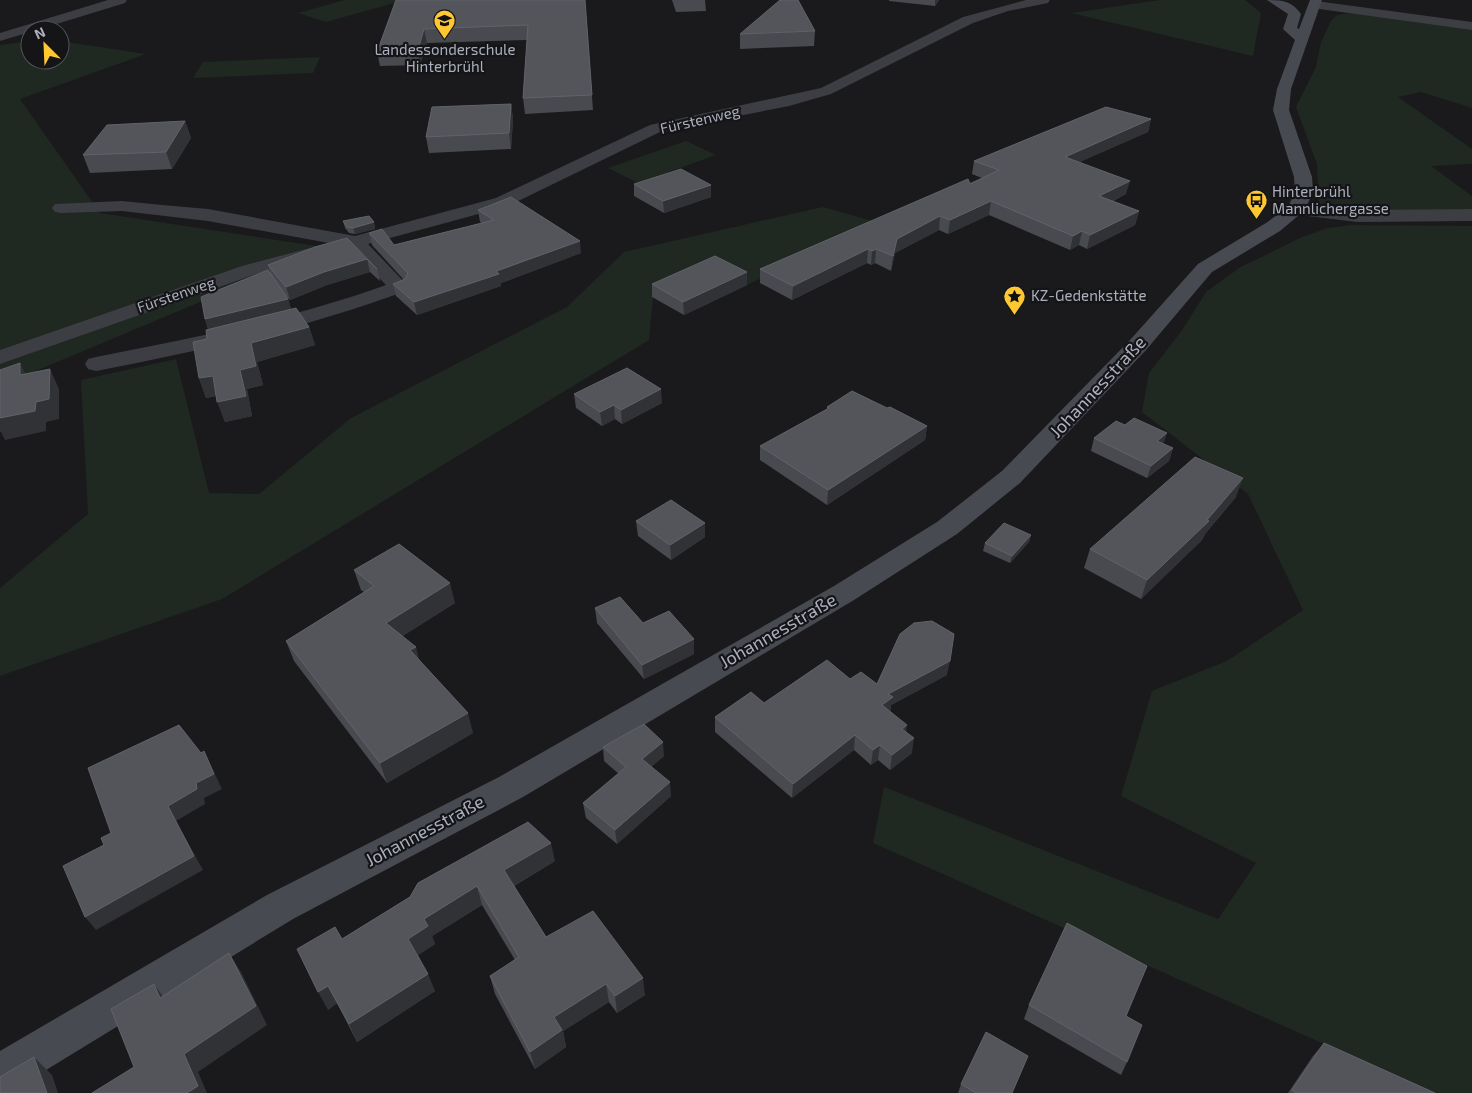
<svg xmlns="http://www.w3.org/2000/svg" width="1472" height="1093" viewBox="0 0 1472 1093" font-family="'Exo 2',sans-serif">
<rect width="100%" height="100%" fill="#1a1a1d"/>
<path fill="#1f2821" d="M345,0H405L326,22L298,13Z
M1160,0H1245L1261,13L1253,56L1071,13Z
M1352,13L1472,29V108L1421,92L1398,97L1472,149V164L1431,166L1472,196V209L1356,211L1319,207L1317,164L1296,107L1316,67L1321,42L1331,21L1337,15Z
M30,41V60H60V41L146,54L20,99L100,213L329,248L0,386V45Z
M320,57L313,73L193,78L203,62Z
M686,141L716,155L638,183L608,168Z
M823,207L880,223L747,285L715,269L653,297L649,340L222,599L0,676V588L88,514L81,380L176,359L209,493L259,494L351,418L567,307L624,252Z
M1351,225L1472,226V1093H1434L873,843L884,787L1218,919L1256,863L1121,796L1152,691L1227,661L1303,610L1248,494L1142,412L1149,373L1183,329L1206,292L1239,268L1302,237L1328,228Z"/>
<g fill="none" stroke-linecap="round" stroke-linejoin="round">
<path fill="#3d3d44" fill-rule="evenodd" d="M108,0H127L125,3L37,30H30V32L0,41V33Z
M1026,0H1050L1048,3L1008,11L973,23L831,94L789,106L662,131L508,206L368,244L409,287L406,291C303,329 203,350 96,371L88,369L85,364L88,359L96,357C194,338 291,319 386,285L351,249L256,274L0,364V350L242,266L329,243L208,221L122,211L61,213L55,212L52,208L55,204L122,201L162,205L208,209L355,236L496,198L650,125L821,88L963,17Z
M1316,1L1472,22V30L1312,8L1310,5Z
M1296,205L1358,210L1472,209V221L1358,222L1290,214L1287,210L1290,206Z"/>
<path fill="#484a52" fill-rule="evenodd" d="M1267,0C1282,0 1292,1 1301,14L1297,28L1299,29L1310,0H1322L1291,89L1289,110L1312,177L1313,192L1305,210L1280,231L1212,272L1146,350L1020,483L957,534L854,600L523,797L293,919L15,1089L0,1093V1051L267,895L499,777L834,586L937,522L1002,471L1130,340L1198,264L1266,223L1288,207L1295,192L1294,177L1273,110L1277,89L1295,40L1283,29L1288,14Z"/>
</g>
<path fill="#484a4f" d="M396,0H585L593,110L525,114L523,98L527,40L427,43L420,65L380,66L377,52Z
M672,0H705L706,11L676,12Z
M889,0H939L935,6L889,1Z
M815,31L814,46L740,49V34Z
M511,104L513,119L511,149L429,153L426,137Z
M1151,119L1148,132L1079,162L1126,194L1113,201L1139,211L1135,225L1087,249L1079,245L1070,250L989,215L948,234L939,230L895,253L891,271L875,263L871,265L867,263L792,300L760,283V269L982,178L972,174L974,161Z
M185,121L191,138L172,169L90,173L83,155Z
M634,184L711,185V197L664,213L634,196Z
M478,210L581,253L501,283V286L417,315L396,296L393,284L404,280L372,245L369,233L394,245L482,223L480,222Z
M343,221L374,222L375,229L355,234L349,233L345,228Z
M347,238L377,269L380,281L370,272L327,285L290,300L285,295L288,299L291,309L309,327L315,345L257,362L263,385L247,389L252,416L225,422L216,396L206,398L199,378L207,339L208,329L205,319L270,272L268,265Z
M652,284L747,285L684,315L652,297Z
M574,394L662,403L622,424L615,419L602,426L576,408Z
M827,407L887,408L927,426L925,440L827,505L760,460V446L827,409Z
M1094,438L1173,448L1169,461L1147,478L1091,451Z
M1236,497L1205,534L1202,540L1141,599L1084,568L1090,549Z
M636,521L705,523V537L671,560L638,536Z
M1031,535L1029,542L1010,563L983,551L985,543Z
M354,570L455,603L402,636L473,733L387,783L294,661L286,641L364,592L361,590Z
M595,608L643,623L694,654L644,679L597,623Z
M947,675L891,705L890,712L906,732L912,753L890,770L878,760L871,765L854,750L792,798L715,732V717L764,703L850,679L877,684Z
M603,747L664,756L651,767L671,796L617,844L586,818L583,803L619,774L604,761Z
M555,861L514,886L546,937L645,995L617,1013L609,1002L563,1031L566,1047L535,1069L495,994L490,976L515,960L482,905L432,936L435,944L418,955L435,991L357,1042L337,1003L328,1010L342,939L410,897Z
M1029,1005L1126,1016L1127,1062L1121,1075L1024,1019Z
M1324,1043L1435,1093H1288L1313,1056Z
M1028,1056L1012,1093H958L961,1084Z"/>
<path fill="#313236" d="M935,0H939L935,6Z
M424,29L427,43L420,65L418,50Z
M511,104L513,119L511,149L509,133Z
M1151,119L1148,132L1062,170L1065,157Z
M185,121L191,138L172,169L166,152Z
M1130,181L1126,194L1096,209L1099,196Z
M711,185V197L664,213L663,201Z
M991,201L989,215L948,234L950,220Z
M1139,211L1135,225L1087,249L1090,235Z
M940,216L939,230L895,253L891,271L893,256L897,239Z
M374,222L375,229L355,234L353,228Z
M1082,231L1079,245L1070,250L1073,236Z
M580,241L581,253L501,283V286L417,315L414,302Z
M868,249L867,263L792,300L793,286Z
M876,249L875,263L871,265L872,251Z
M367,259L370,272L327,285L290,300L286,287L324,272Z
M747,272V285L684,315L683,302Z
M288,299L292,312L209,332L205,319Z
M309,327L315,345L257,362L263,385L247,389L252,416L225,422L217,402L240,370L251,343Z
M20,363L30,383L20,375Z
M50,369L59,389V419L46,422V431L5,440L1,432H0V418L36,402Z
M213,376L220,395L206,398L199,378Z
M661,389L662,403L622,424L621,410Z
M614,405L615,419L602,426L600,412Z
M927,426L925,440L827,505L828,490Z
M1167,433L1163,445L1157,441Z
M1173,448L1169,461L1147,478L1151,466Z
M1243,478L1236,497L1205,534L1202,540L1141,599L1147,580L1207,520Z
M705,523V537L671,560L670,545Z
M1031,535L1029,542L1010,563L1012,556Z
M450,583L455,603L392,643L386,623Z
M694,639V654L644,679L642,665Z
M416,647L421,667L410,650Z
M950,661L947,675L891,705L890,712L882,705L888,694Z
M468,713L473,733L387,783L380,763Z
M907,725L905,740L902,729Z
M855,735L854,750L792,798L793,784Z
M914,738L912,753L890,770L892,755Z
M663,742L664,756L643,774L642,759Z
M880,745L878,760L871,765L873,750Z
M204,751L222,789L204,798L205,804L176,821L203,870L96,930L85,917L168,806L196,783Z
M670,782L671,796L617,844L615,830Z
M551,843L555,861L508,889L504,870Z
M477,886L482,905L432,936L435,944L415,957L408,939L424,919Z
M229,953L241,972L267,1025L198,1072L207,1093H187L184,1054Z
M428,974L435,991L357,1042L349,1024Z
M643,978L645,995L617,1013L615,996Z
M154,984L167,1002L160,998Z
M606,984L609,1002L563,1031L566,1047L535,1069L530,1052L554,1017Z
M328,986L337,1003L328,1010L318,992Z
M34,1057L52,1075L58,1093H47Z"/>
<path fill="#53555b" stroke="#61636a" d="M396,0H585L592,95L523,98L528,25L424,29L418,50L377,52Z
M780,0H798L815,31L740,34Z
M511,104L509,133L426,137L432,107Z
M1106,107L1151,119L1065,157L1130,181L1099,196L1139,211L1090,235L1082,231L1073,236L991,201L950,220L940,216L897,239L893,256L876,249L872,251L868,249L793,286L760,269L968,179L970,184L999,170L974,161Z
M185,121L166,152L83,155L107,125Z
M681,169L711,185L663,201L634,184Z
M511,197L580,241L496,271L499,274L414,302L393,284L405,279L408,273L369,233L382,229L394,245L494,220L478,210Z
M369,216L374,222L353,228L347,227L343,221Z
M347,238L377,269L367,259L324,272L286,287L268,265L315,247Z
M715,256L747,272L683,302L652,284Z
M268,270L288,299L205,319L201,297Z
M296,308L309,327L251,343L256,366L240,370L246,396L217,402L213,376L199,378L193,342L207,339L206,330Z
M20,363V375L50,369L49,399L36,402L35,411L0,418V370Z
M627,368L661,389L621,410L614,405L600,412L574,394Z
M852,391L887,408L890,407L927,426L828,490L760,446L829,408L827,407Z
M1134,418L1167,433L1157,441L1173,448L1151,466L1094,438L1116,421L1125,425Z
M1195,457L1243,478L1207,520L1209,521L1147,580L1090,549Z
M671,500L705,523L670,545L636,521Z
M1004,523L1031,535L1012,556L985,543Z
M399,544L450,583L386,623L416,647L410,650L468,713L380,763L286,641L374,586L354,570Z
M620,597L643,623L669,611L694,639L642,665L595,608Z
M932,621L954,634L950,661L888,694L893,697L882,705L907,725L902,729L914,738L892,755L880,745L873,750L855,735L793,784L715,717L751,692L764,703L827,660L850,679L861,672L877,684L900,634L914,623Z
M644,724L663,742L642,759L670,782L615,830L583,803L626,767L603,747Z
M179,725L201,753L204,751L214,774L196,783L197,789L168,806L194,856L85,917L63,866L104,845L101,838L111,833L88,768Z
M528,822L551,843L504,870L546,937L593,911L643,978L615,996L606,984L554,1017L562,1030L530,1052L490,976L519,957L477,886L424,919L428,926L408,939L428,974L349,1024L328,986L318,992L297,949L335,927L342,939L410,897L418,883Z
M1067,923L1147,966L1126,1016L1142,1025L1127,1062L1029,1005Z
M229,953L256,1006L184,1054L198,1086L187,1093H92L134,1067L111,1009L154,984L160,998Z
M986,1032L1028,1056L1012,1093H976L961,1084Z
M1324,1043L1435,1093H1296L1292,1090Z
M34,1057L47,1093H0V1077Z"/>
<defs>
<symbol id="school-pin" viewBox="-11 -11 22 30"><path d="M0 17L-7.5 6A9.5 9.5 0 1 1 7.5 6Z" fill="#ffc730" stroke="#151518"/><path d="M0-5L7-2L0 1L-7-2ZM-4 1L0 2.5L4 1V4Q0 6-4 4Z" fill="#111"/></symbol>
<symbol id="bus-pin" viewBox="-11 -11 22 30"><path d="M0 17L-7.5 6A9.5 9.5 0 1 1 7.5 6Z" fill="#ffc730" stroke="#151518"/><path d="M-5-6H5V4H4V6H2V4H-2V6H-4V4H-5ZM-3.5-4V0h7V-4ZM-3.5 1.2v1.5H-2V1.2ZM2 1.2v1.5H3.5V1.2Z" fill="#111"/></symbol>
<symbol id="sight-pin" viewBox="-11 -11 22 30"><path d="M0 17L-7.5 6A9.5 9.5 0 1 1 7.5 6Z" fill="#ffc730" stroke="#151518"/><path d="M0-6L1.8-2.2L6-1.7L2.9 1.2L3.7 5.4L0 3.3L-3.7 5.4L-2.9 1.2L-6-1.7L-1.8-2.2Z" fill="#111"/></symbol>
</defs>
<g fill-rule="evenodd">
<use href="#school-pin" x="432" y="8" width="25" height="34"/>
<use href="#bus-pin" x="1244" y="188" width="25" height="34"/>
<use href="#sight-pin" x="1002" y="284" width="25" height="34"/>
</g>
<g text-anchor="middle" stroke-width="4.5" stroke-linejoin="round" paint-order="stroke">
<g font-size="15" fill="#acb0bd" stroke="#151518" text-anchor="start">
<text x="445" y="55" text-anchor="middle">Landessonderschule<tspan x="445" dy="17">Hinterbrühl</tspan></text>
<text x="1272" y="197">Hinterbrühl<tspan x="1272" dy="17">Mannlichergasse</tspan></text>
<text x="1031" y="301">KZ-Gedenkstätte</text>
</g>
<g font-size="15" fill="#acb0bd" stroke="#151518">
<text transform="translate(700 120) rotate(-13)" y="5">Fürstenweg</text>
<text transform="translate(176 295) rotate(-19)" y="5">Fürstenweg</text>
</g>
<g font-size="18" fill="#acb0bd" stroke="#151518">
<text transform="translate(1098 387) rotate(-47)" y="6">Johannesstraße</text>
<text transform="translate(778 631) rotate(-30)" y="6">Johannesstraße</text>
<text transform="translate(425 831) rotate(-28)" y="6">Johannesstraße</text>
</g>
</g>
<g transform="translate(45 45) rotate(336)"><circle r="24" fill="#151518" stroke="#51535a"/>
<path d="M0-4L9 19L0 12L-9 19Z" fill="#ffc730"/>
<text y="-8" font-size="14" font-weight="bold" text-anchor="middle" fill="#acb0bd">N</text>
</g>
</svg>
